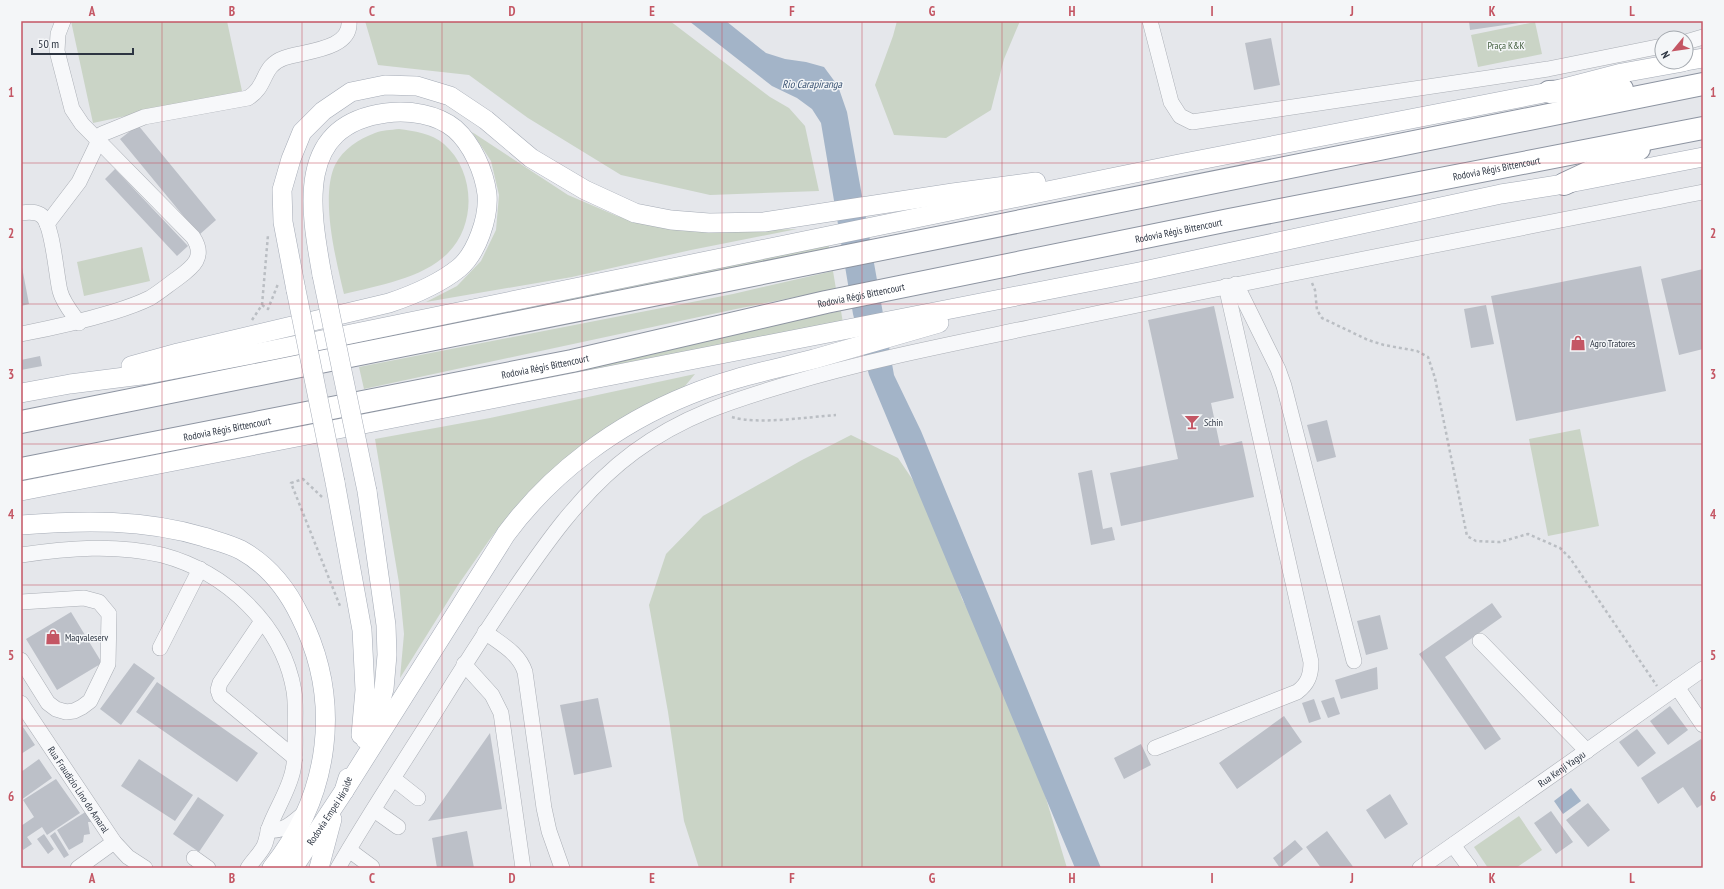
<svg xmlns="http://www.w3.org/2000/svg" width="1724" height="889" viewBox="0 0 1724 889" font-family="'PT Sans Narrow',sans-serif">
<rect width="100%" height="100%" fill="#e5e7eb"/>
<path fill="#cad4c6" d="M71,21H227L242,91L93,123Z
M365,21H670L770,97L789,108L805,126L819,191L710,195L621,175L528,118L469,75L378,65Z
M897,21H1020L1004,59L991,110L946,138L894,135L875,85L893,36Z
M1535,22L1542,54L1478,67L1471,35Z
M399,129C414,131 431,133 444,144C475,171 477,224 448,253C424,278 377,286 344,294C336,260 320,198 335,165C343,149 359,139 375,133C382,130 391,130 399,129Z
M472,132L568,195L617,216L652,225L717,232L797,229L691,250L572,277L426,302L457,286L481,261L496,230L499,195L491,161Z
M828,242L830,253L357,348L355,340Z
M142,247L150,281L84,296L77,262Z
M833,271L836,289L736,309L364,389L359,367L733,294Z
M841,311L843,323L370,419L368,406Z
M695,374L685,386L541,480L512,511L490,539L458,585L400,678L404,634L399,583L375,439L490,418Z
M1580,429L1599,526L1548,536L1529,439Z
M851,435L898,458L927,501L946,549L962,599L988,646L1045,795L1067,868H699L684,821L668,712L649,605L666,554L703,516L802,460Z
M1519,816L1542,850L1516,868H1488L1474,847Z"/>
<path fill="#a3b4c8" d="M689,21H726L766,53L785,59L806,62L824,67L838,86L847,112L894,375L921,431L1101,868H1075L869,375L853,314L821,123L812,109L797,98L772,86Z
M1571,788L1581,801L1563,814L1554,801Z"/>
<path fill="#bcc0c8" d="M1469,21H1526V22L1470,30Z
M1271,38L1280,85L1254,90L1245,43Z
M138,125L216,220L199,235L120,139Z
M115,169L188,246L177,256L105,179Z
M21,262L29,304L21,306Z
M1641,266L1666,391L1516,421L1491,296Z
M1703,269V349L1679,355L1661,279Z
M1486,305L1494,344L1471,348L1464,309Z
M1214,306L1234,398L1211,403L1220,446L1242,441L1254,497L1121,526L1110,473L1178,459L1148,320Z
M40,356L42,366L21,370V360Z
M1327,420L1336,457L1317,462L1307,425Z
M1092,470L1103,529L1112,527L1115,540L1091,545L1078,473Z
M1492,603L1502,617L1445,657L1501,739L1485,750L1419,654Z
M71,612L102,663L57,690L26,639Z
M1380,615L1388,649L1366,655L1357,621Z
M134,663L155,678L121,725L100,709Z
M1377,667L1378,689L1341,699L1335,680Z
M157,682L258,753L237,782L136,712Z
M1334,697L1340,714L1328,718L1321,701Z
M598,698L612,767L574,775L560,705Z
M1314,699L1321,719L1309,723L1302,703Z
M1670,706L1688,730L1668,745L1650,721Z
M1284,716L1302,742L1237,789L1219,763Z
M21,724L35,745L21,754Z
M1637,729L1656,753L1638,767L1619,742Z
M490,733L502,809L428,821Z
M1701,739L1703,742V804L1697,808L1683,787L1658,804L1641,778Z
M1141,744L1151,765L1124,779L1114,758Z
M39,759L52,778L21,800V772Z
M139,759L193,795L175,821L121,786Z
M56,779L80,813L47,835L42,827L27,837L32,844L23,850L21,846V826L34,817L23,800Z
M1390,794L1408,824L1385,839L1366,810Z
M198,797L224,815L199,852L173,834Z
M1588,803L1610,830L1588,847L1566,820Z
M87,811L93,822H88L90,834L84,835L83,842L69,850L57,830Z
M1551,811L1573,842L1556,854L1534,823Z
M467,831L474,868H437L432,838Z
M1327,831L1354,868H1321L1306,847Z
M55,832L69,855L64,858L50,836Z
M44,834L54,849L48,854L37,839Z
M1295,840L1303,849L1280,868L1273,858Z"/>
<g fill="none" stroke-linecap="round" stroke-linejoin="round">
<defs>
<g id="minor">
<path d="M1150,21L1171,102L1180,116L1192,122L1548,69L1662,46"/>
<path d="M1686,42L1703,37"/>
<path d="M21,213C28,212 36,211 42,216C53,225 56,275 60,291C63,303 72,313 79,323"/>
<path d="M47,224L79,182L102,134L144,117L248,98C268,86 261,66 284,58C304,51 352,50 349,21"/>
<path d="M1236,284L1278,369L1284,386L1354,661"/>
<path d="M21,334C52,328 83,321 113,312C126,308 138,304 150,298C160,292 168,285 178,278C193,267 206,257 193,237L82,124L72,109L57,51L58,34L63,21"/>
<path d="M21,555C68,548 116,544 162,555C226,572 283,625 294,691C296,703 295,716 295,728C295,741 296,757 293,770C289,790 276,809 269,828C267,834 267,840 264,846C260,854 253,860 248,868"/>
<path d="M21,602L84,598L99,602L109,614L108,664L90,701L82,707L74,711L66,712L56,709L48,703L21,660"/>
<path d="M262,621L220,683L218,690L220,696L295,758"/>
<path d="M485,632C501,644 519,653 525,672L544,808L549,831L562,868"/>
<path d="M1480,641L1587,751"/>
<path d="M160,648L200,569"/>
<path d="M464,664L492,695L501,713L523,868"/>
<path d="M1677,687L1703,725"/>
<path id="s1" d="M21,703L114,842L128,857L145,868"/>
<path d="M1155,748L1297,692C1308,684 1311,675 1311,662L1226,286"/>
<path d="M394,779L418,798"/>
<path d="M374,810L398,827"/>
<path d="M268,830C284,832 292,823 303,814"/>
<path d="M1453,845L1470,868"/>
<path d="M349,850L372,867"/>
<path d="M194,858L208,868"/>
<path d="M78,868L114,842"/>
<path d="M338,868C369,814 404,762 437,709C460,672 483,636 507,600C543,547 581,491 634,452C683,416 731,401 788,384C872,359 957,343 1042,325C1262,278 1482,236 1703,192"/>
<path id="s2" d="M1420,868L1703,669"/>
</g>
<g id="major">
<path d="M1686,61L1703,58"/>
<path d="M296,290L283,222L282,190L291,159L302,132L323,111L351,92L385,85L417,86L450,96L486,120L531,158L585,190L635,213L671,220L709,223L764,222L953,193L1036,182"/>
<path d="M131,366L178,353L389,303C413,295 439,284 459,268C477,253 489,217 487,194C484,171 472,144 455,129C437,114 409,110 386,113C295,125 310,209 322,275"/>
<path d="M21,393L70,384L149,374L273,350L1179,164L1549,92L1622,73L1683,62"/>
<path d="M335,482L362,630L365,690L361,735"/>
<path d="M21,491L1139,272L1501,194L1564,184L1703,157"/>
<path d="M21,525C83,520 144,519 204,537C216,541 229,544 241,550C268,565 287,589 300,616C343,701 330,795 272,868"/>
<path d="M365,739L378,710L384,689L387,655L386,625L367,491"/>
<path d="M344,791L506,534C552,472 617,424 689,395C729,378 772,370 814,359C856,347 897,335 939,323"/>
<path id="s3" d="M293,868L344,791L348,778"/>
<path d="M319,868L332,819"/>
</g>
<g id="highway">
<path d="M1549,92L1622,89"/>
<path d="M1564,184L1639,149"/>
<path d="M21,422L1703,84"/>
<path id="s4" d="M21,469L572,361L826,302L1229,220L1703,128"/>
</g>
</defs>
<use href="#minor" stroke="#aaaeb5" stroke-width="16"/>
<use href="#major" stroke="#a5abb6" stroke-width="20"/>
<use href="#highway" stroke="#8d94a1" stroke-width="24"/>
<path stroke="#babec3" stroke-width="2.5" stroke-dasharray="3 3" stroke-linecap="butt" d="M1312,283L1315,290L1317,310L1322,318L1368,340L1384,345L1417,351L1428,357L1435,378L1467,536L1476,541L1500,542L1528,534L1560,548L1570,558L1657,686
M262,305L268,235
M252,320L262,305L268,309L278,284
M732,417C758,425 807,417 836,415
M322,497L303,479L291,483L340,606"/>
<use href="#minor" stroke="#f7f8fa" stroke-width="15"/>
<use href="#major" stroke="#fff" stroke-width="19"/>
<use href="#highway" stroke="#fff" stroke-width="22"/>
<defs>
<path id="major-bridge" d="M322,275L367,491
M296,290L335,482"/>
</defs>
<use href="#major-bridge" stroke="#a5abb6" stroke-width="20" stroke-linecap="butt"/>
<use href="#major-bridge" stroke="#fff" stroke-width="19"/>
</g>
<path fill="none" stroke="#c45664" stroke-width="1" stroke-opacity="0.55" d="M162,21V868M302,21V868M442,21V868M582,21V868M722,21V868M862,21V868M1002,21V868M1142,21V868M1282,21V868M1422,21V868M1562,21V868M21,163H1703M21,304H1703M21,444H1703M21,585H1703M21,726H1703"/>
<defs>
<symbol id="shop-bare" viewBox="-9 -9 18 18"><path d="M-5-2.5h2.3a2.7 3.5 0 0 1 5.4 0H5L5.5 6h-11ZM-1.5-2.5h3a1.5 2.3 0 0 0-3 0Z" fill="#c45664" stroke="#f4f6f8" stroke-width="2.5" paint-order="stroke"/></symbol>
<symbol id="bar-bare" viewBox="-9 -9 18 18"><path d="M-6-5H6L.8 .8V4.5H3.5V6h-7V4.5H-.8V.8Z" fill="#c45664" stroke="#f4f6f8" stroke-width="2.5" paint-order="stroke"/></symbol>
</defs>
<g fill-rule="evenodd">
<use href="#shop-bare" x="1567" y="332" width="22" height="22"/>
<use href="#bar-bare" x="1181" y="411" width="22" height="22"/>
<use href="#shop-bare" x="42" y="626" width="22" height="22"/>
</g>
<g text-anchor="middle" stroke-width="3" stroke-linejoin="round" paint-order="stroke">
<g font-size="10" fill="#415d3c" stroke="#f4f6f8">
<text x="1506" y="49">Praça K&amp;K</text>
</g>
<g font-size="10" fill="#2d3542" stroke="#f4f6f8">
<text dy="4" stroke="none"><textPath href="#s4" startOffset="1506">Rodovia Régis Bittencourt</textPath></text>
<text dy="4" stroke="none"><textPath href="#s4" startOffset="1182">Rodovia Régis Bittencourt</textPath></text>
<text dy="4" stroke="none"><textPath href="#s4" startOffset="858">Rodovia Régis Bittencourt</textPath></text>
<text dy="4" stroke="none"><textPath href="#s4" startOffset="534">Rodovia Régis Bittencourt</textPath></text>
<text dy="4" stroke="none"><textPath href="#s4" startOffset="210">Rodovia Régis Bittencourt</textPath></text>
<text dy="4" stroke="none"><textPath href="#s2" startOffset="173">Rua Kenji Yagyu</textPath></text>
<text dy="4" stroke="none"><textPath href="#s1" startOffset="104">Rua Fraudizio Lino do Amaral</textPath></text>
<text dy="4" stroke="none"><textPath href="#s3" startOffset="68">Rodovia Empei Hiraide</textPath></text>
</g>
<g font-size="10" fill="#2d3542" stroke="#f4f6f8" text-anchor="start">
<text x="1590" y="347">Agro Tratores</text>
<text x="1204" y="426">Schin</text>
<text x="65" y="641">Maqvaleserv</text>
</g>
<g font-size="11" font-style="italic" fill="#3a5373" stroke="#f4f6f8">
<text x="812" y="88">Rio Carapiranga</text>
</g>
</g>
<rect width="1724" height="889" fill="none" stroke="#f4f6f8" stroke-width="44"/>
<g transform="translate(1674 50) rotate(241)"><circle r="19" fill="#f4f6f8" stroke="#a4a9af"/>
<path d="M0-3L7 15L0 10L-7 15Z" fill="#c45664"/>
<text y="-6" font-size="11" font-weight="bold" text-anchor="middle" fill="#2d3542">N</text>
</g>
<path d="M32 48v6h101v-6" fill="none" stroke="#2d3542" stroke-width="2"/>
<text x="38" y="48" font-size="12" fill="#2d3542" stroke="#f4f6f8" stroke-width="3" paint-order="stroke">50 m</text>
<rect x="22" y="22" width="1680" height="845" fill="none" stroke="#c45664" stroke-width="1.5"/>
<g font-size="13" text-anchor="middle" font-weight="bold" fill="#c45664">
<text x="92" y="16">A</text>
<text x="232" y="16">B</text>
<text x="372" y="16">C</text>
<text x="512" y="16">D</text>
<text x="652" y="16">E</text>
<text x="792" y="16">F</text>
<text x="932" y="16">G</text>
<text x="1072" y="16">H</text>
<text x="1212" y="16">I</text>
<text x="1352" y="16">J</text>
<text x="1492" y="16">K</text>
<text x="1632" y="16">L</text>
<text x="11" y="97">1</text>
<text x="1713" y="97">1</text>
<text x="11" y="238">2</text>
<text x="1713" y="238">2</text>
<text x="11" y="379">3</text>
<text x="1713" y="379">3</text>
<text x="11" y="519">4</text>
<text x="1713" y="519">4</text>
<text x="11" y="660">5</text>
<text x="1713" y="660">5</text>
<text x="11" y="801">6</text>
<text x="1713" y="801">6</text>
<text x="92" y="883">A</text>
<text x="232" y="883">B</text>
<text x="372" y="883">C</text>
<text x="512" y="883">D</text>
<text x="652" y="883">E</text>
<text x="792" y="883">F</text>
<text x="932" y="883">G</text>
<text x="1072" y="883">H</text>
<text x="1212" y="883">I</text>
<text x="1352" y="883">J</text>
<text x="1492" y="883">K</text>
<text x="1632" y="883">L</text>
</g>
</svg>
